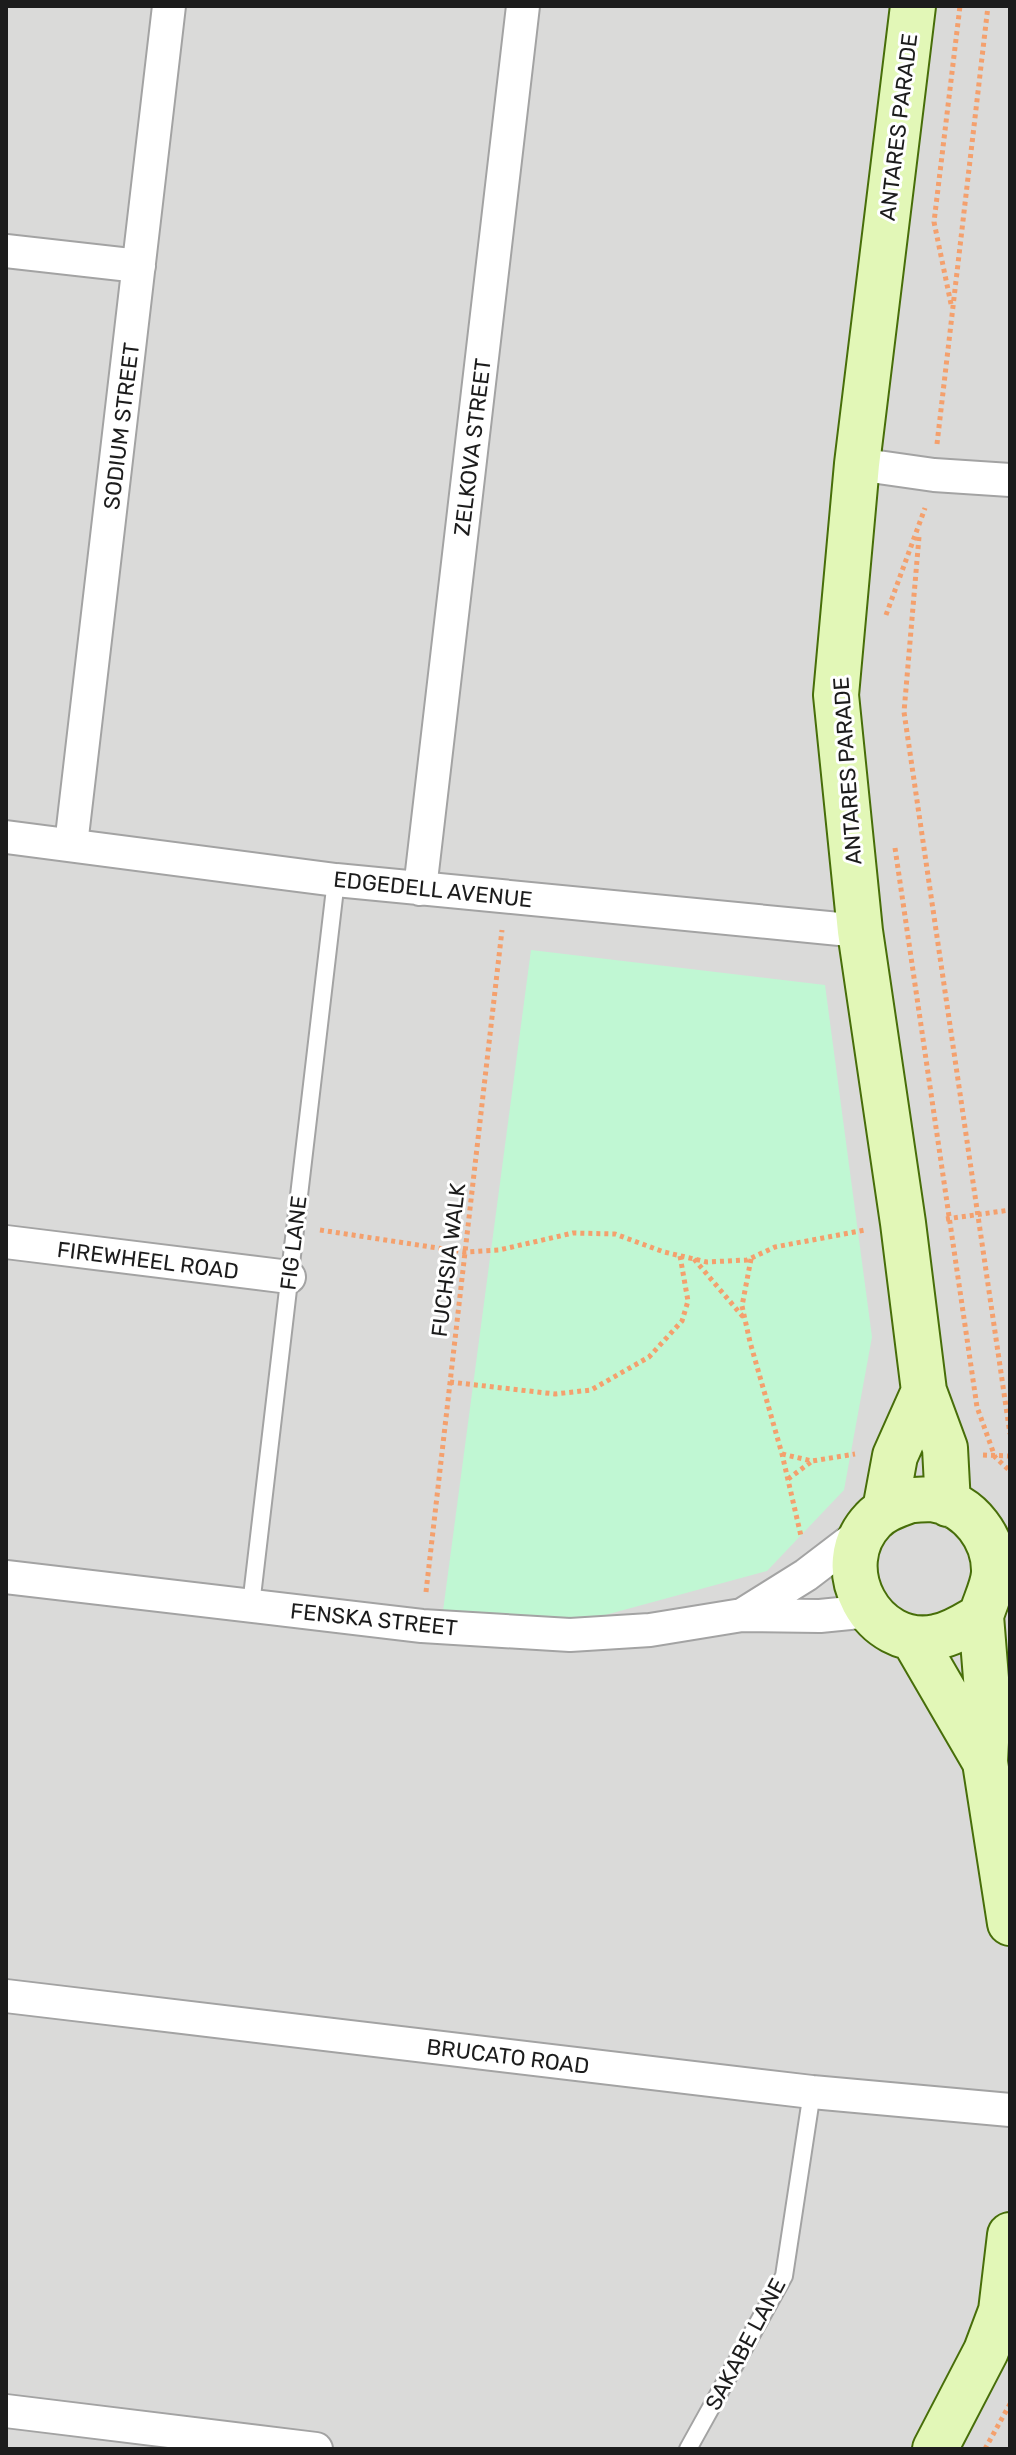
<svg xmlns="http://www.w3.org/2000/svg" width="1016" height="2455" viewBox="0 0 1016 2455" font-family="Rubik,sans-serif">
<rect width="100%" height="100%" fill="#edede2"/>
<path fill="#dadad9" d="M6,6H1010V2449H6Z"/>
<path fill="#c0f7d3" d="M531,950L825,985L872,1337L844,1490L767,1571L576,1623L443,1611Z"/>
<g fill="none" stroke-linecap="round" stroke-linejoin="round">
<defs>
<path id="lane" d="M251,1605L336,880
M688,2449L784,2276L812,2092"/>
<path id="street" d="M6,251L139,266
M857,464L934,475L1010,480
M6,837L336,880L860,931
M71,845L169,6
M420,889L523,6
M6,1242L289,1277
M6,1577L422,1626L570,1635L650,1630L742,1615L820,1616L870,1611
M742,1615L806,1575L865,1530
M6,1996L812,2092L1010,2110
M6,2411L316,2449"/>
<path id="secondary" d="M913,6L857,464L836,695L860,931L903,1223L924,1391L945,1448L948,1504
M911,1500C919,1500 928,1498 936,1500C970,1505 995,1539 994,1573C993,1587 985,1602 981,1616C967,1624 953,1634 936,1637C872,1650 828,1567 873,1520C883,1509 897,1505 911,1500Z
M885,1510L895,1456L924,1391
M981,1616L988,1703L985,1762L1010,1923
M913,1638L985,1762
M935,2449L986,2351L1001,2311L1010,2235"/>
</defs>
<use href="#lane" stroke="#a3a3a3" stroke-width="20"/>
<use href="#street" stroke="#a3a3a3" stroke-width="36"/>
<use href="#secondary" stroke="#476e09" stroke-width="48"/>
<path stroke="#f4a06d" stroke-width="5" stroke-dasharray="4 4" stroke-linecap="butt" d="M951,304L934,222L960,6
M937,444L988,6
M919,537L904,712L1010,1434
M886,615L925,508
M895,848L977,1407L995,1457L1010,1471
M946,1219L1010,1210
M320,1230L464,1252L499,1250L573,1233L615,1234L664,1252L707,1262L747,1260L775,1247L865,1230
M694,1259L744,1318
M751,1259L742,1306L750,1342L782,1454L801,1536
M450,1382L555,1394L591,1390L649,1357L682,1321L688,1301L680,1256
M782,1454L812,1461L855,1454
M983,1455L1010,1456
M788,1479L811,1462
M426,1592L502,930
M985,2449L1010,2404"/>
<use href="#lane" stroke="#fff" stroke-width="16"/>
<use href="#street" stroke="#fff" stroke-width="32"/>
<use href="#secondary" stroke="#e2f7b7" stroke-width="44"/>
</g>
<g text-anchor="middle" stroke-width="6" stroke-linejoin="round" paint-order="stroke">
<g font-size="22" fill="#1c1c1c" stroke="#fff">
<text transform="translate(898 127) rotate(-83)" y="8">ANTARES PARADE</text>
<text transform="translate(121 426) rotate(-83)" y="8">SODIUM STREET</text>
<text transform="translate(472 447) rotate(-83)" y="8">ZELKOVA STREET</text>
<text transform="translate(847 771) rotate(-94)" y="8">ANTARES PARADE</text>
<text transform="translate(433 889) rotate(6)" y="8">EDGEDELL AVENUE</text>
<text transform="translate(293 1243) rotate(-83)" y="8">FIG LANE</text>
<text transform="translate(148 1260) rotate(7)" y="8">FIREWHEEL ROAD</text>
<text transform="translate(448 1260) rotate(-83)" y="8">FUCHSIA WALK</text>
<text transform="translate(374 1619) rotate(6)" y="8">FENSKA STREET</text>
<text transform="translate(508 2056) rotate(7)" y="8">BRUCATO ROAD</text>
<text transform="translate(745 2344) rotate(-62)" y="8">SAKABE LANE</text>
</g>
</g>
<rect width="1016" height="2455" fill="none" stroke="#1c1c1c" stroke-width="16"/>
</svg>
